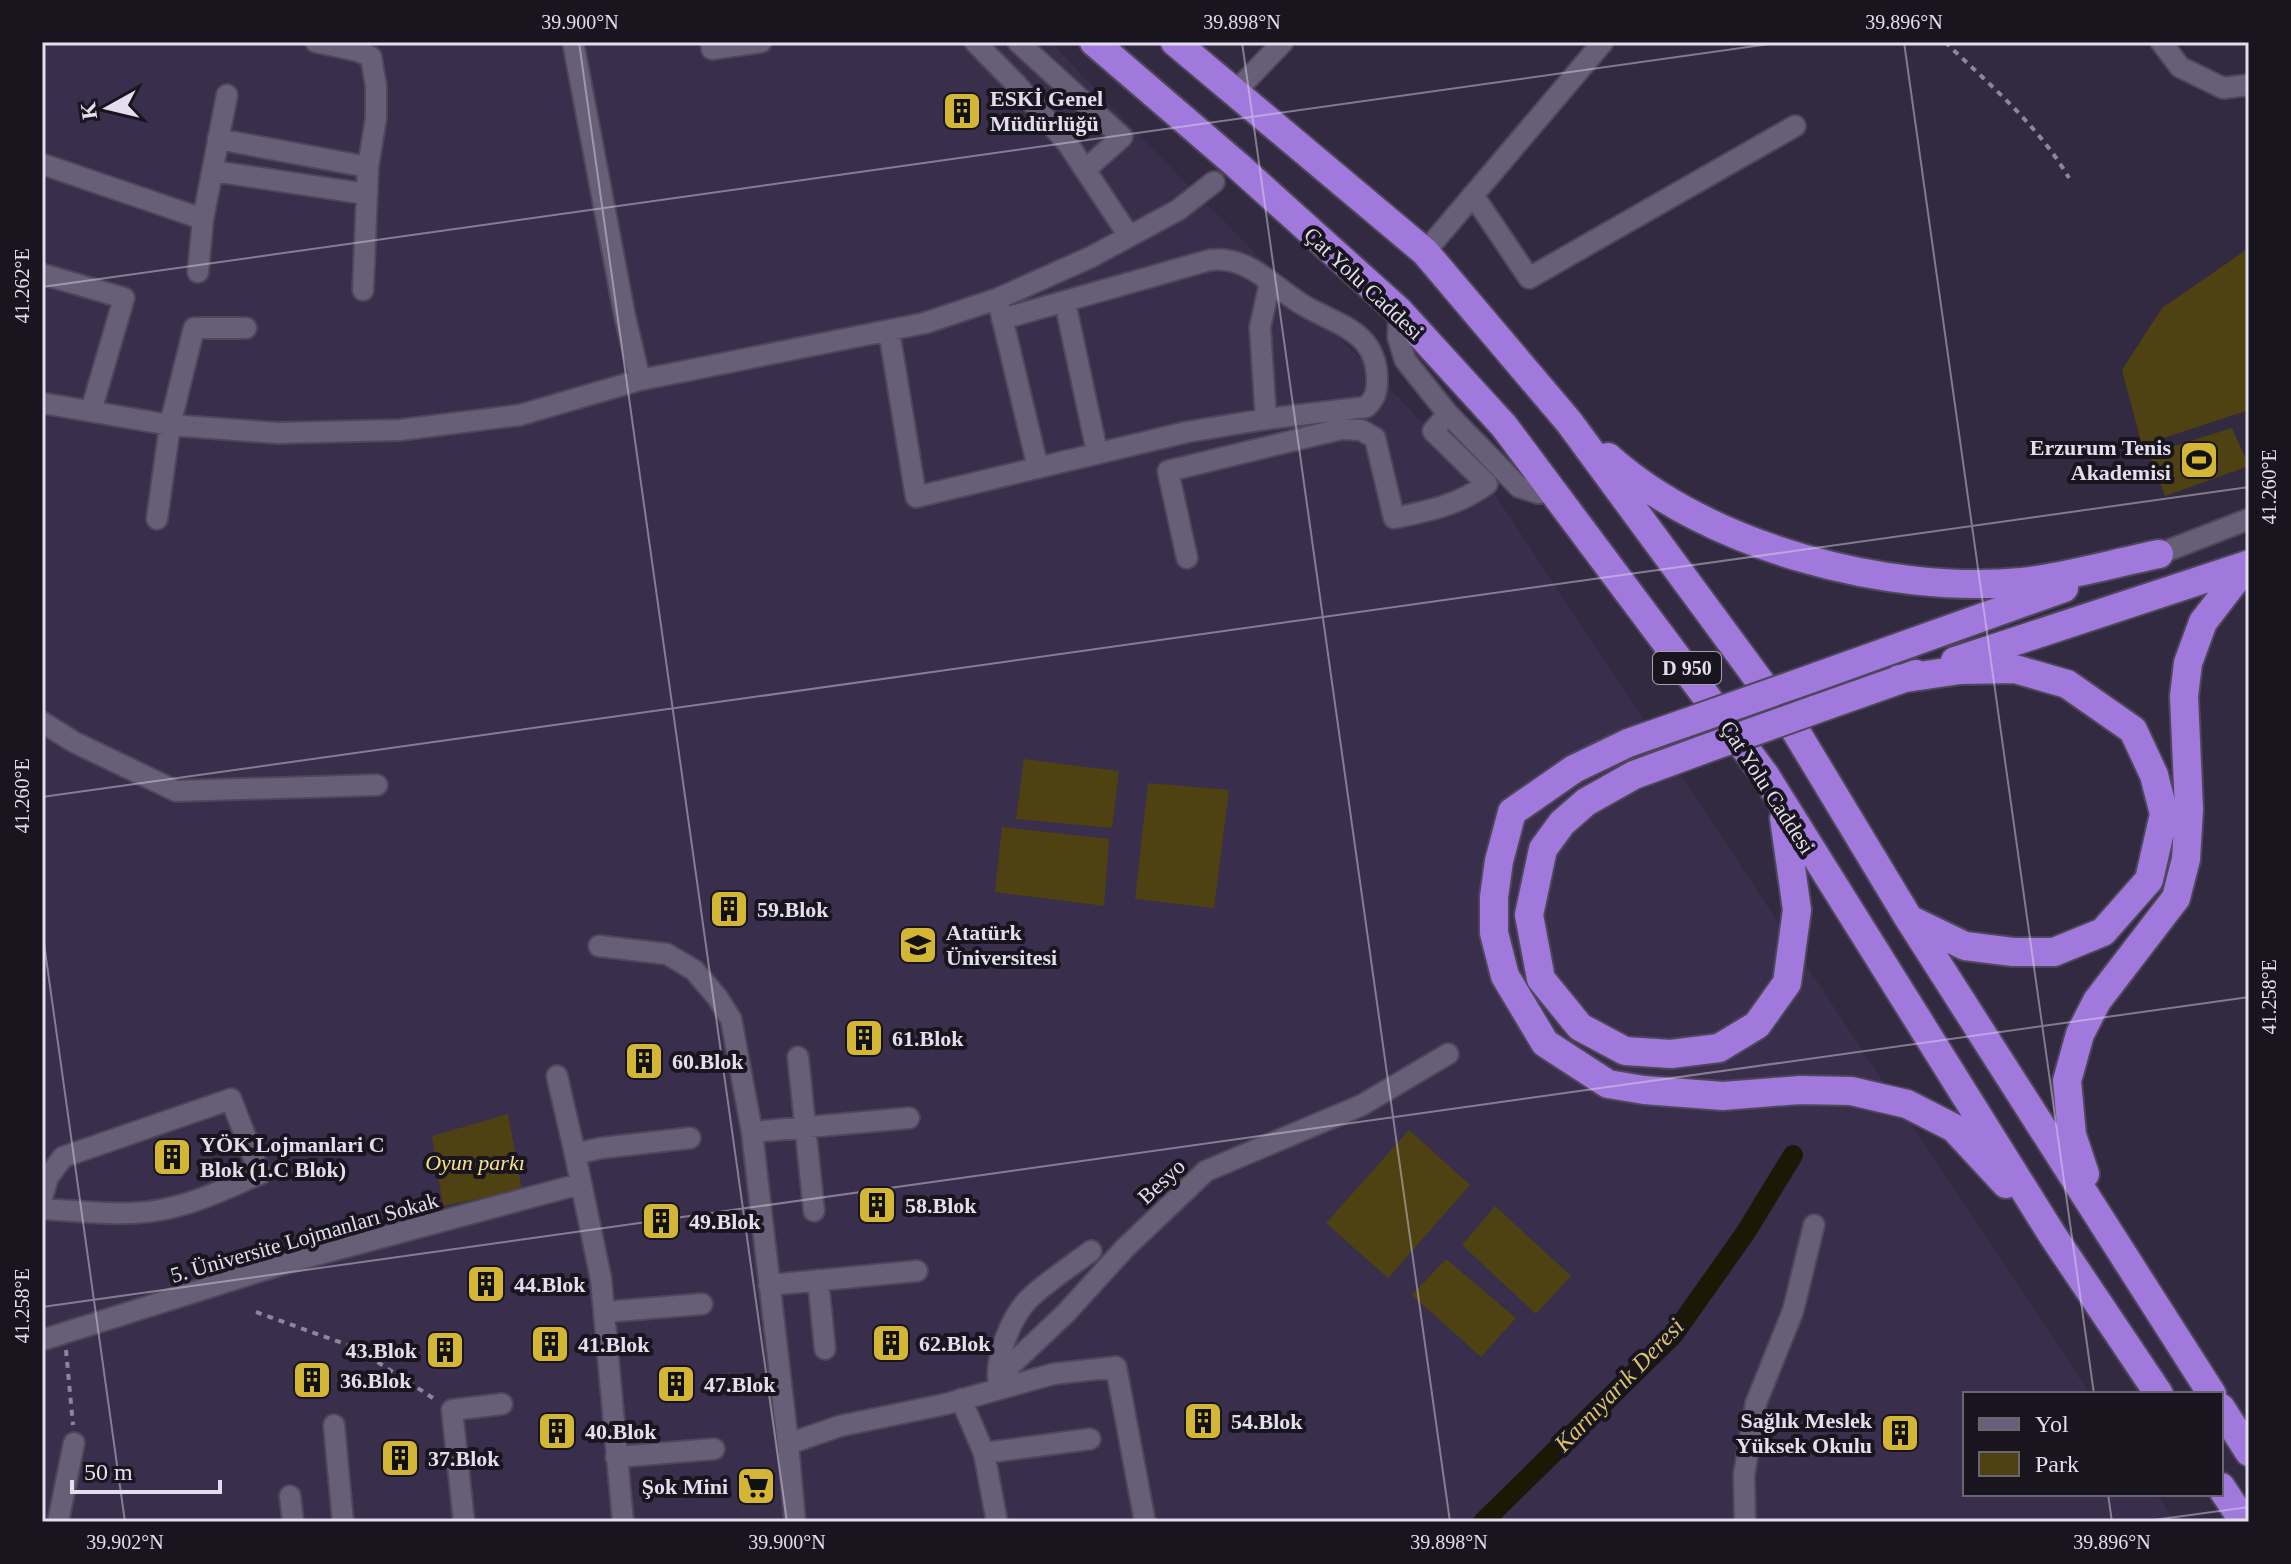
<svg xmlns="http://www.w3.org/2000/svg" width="2291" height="1564" viewBox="0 0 2291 1564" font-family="Georgia,serif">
<rect width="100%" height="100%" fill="#322a40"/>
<path fill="#392e4b" d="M49,42H1051L1134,130L1496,496L2090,1394H1965V1494H2157L2175,1522H42V59Z"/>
<path fill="#4e4212" d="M2249,248V410L2142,445L2122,370L2162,308Z
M2232,428L2249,466L2165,496L2149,454Z
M1024,759L1119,771L1112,828L1016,819Z
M1148,783L1229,790L1214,908L1135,899Z
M1002,827L1109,839L1104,906L995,892Z
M508,1114L522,1190L443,1206L432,1136Z
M1409,1130L1470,1185L1388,1278L1326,1223Z
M1495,1206L1571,1276L1536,1314L1462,1245Z
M1446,1259L1516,1318L1481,1357L1412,1295Z"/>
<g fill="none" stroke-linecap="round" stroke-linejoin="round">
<path stroke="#1d1805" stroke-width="20" d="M1483,1522L1674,1334L1746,1232L1793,1155"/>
<defs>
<path id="minor" d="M316,42L358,51L371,57L376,86V118L368,167L363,290
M573,42L625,317L640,380
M711,42L712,49L761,42
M975,42L1017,85L1068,144L1129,236
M1018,42L1122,137L1085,170
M2161,42L2180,67L2223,88L2249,85
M1234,93L1283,42
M218,139L368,167
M42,164L203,219L227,95
M213,171L366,194
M1473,195L1529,278L1795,126
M1425,252L1603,42
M198,272L203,219
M42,274L124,298L91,411
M1065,302L1097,452
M1000,309L1038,468
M1399,311L1398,337L1405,360L1448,414L1519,487L1538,493L1555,492
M889,331L916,497L1187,432L1266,419L1366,407C1375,399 1377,392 1377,380C1377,331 1337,325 1303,305C1273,287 1248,255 1210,260L1002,319
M42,403L170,425L278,433L400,430L520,415L640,380L925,323L997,299L1091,257L1178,210L1214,182
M1266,419L1260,327L1270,283
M157,519L170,425L194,328H246
M2159,554L2249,519
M1187,558L1168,471L1341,429L1361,430L1375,438L1394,518C1428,511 1459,505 1487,484L1433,431L1448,414
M42,722L74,742L176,791L377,785
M599,946L667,954L694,970L717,997L731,1019L752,1132L788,1444
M798,1057L814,1211
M557,1076L575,1154
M752,1132L909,1118
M42,1198L48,1177L63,1157L231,1099L260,1174C227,1188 195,1204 160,1210C122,1217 81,1211 42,1209
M818,1280L825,1349
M769,1285L917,1271
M605,1312L702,1304
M42,1340L286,1263L580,1184
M999,1384C994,1361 1010,1320 1026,1302C1039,1287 1074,1264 1091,1251
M1000,1388L1011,1365L1066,1313L1125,1248L1206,1171L1362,1105L1448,1054
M961,1399L984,1453L997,1522
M334,1425L343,1522
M984,1453L1090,1439
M616,1457L714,1449
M290,1496L293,1522
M58,1522L74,1443
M464,1522L452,1410L502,1404
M623,1522L601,1279L575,1154L601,1148L690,1138
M795,1522L788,1444L840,1426L946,1404L1053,1374L1116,1367L1145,1522
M1745,1522L1744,1475L1756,1403L1793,1311L1814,1225"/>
<path id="highway" d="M1094,42L1237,165L1399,311L1504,426L1765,775L2053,1236L2159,1394
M1175,42L1425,252L1569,422L1792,725L1909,919L2212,1394
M1608,457C1708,547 1889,595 2022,582C2067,577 2114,563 2159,554
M1955,661L2247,565
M1810,679L2064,588
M1899,679L1960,670L2015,669L2067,684L2133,730L2154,775L2164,814L2149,880L2103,932L2054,952H2013L1965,946L1909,919
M1814,710L1916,674
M1685,723L1628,743L1574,769L1512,812L1499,861L1494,897V933L1505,976L1545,1043L1608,1084L1644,1090L1723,1096L1800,1090L1851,1091L1907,1104L1954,1128L2006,1184
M1702,750L1634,775L1586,802L1562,823L1543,849L1529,915L1541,979L1580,1027L1625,1051L1671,1054L1719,1048L1757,1025L1787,983L1797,910L1784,818
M2085,1174L2072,1135L2067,1081L2080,1034L2097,1001L2176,898L2186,859L2189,809L2184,696L2188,663L2203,622L2247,565
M2221,1408L2249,1452
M2221,1487L2244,1522"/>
</defs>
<use href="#minor" stroke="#4e475a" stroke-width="24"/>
<use href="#highway" stroke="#4e475a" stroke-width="32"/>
<path stroke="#8d8799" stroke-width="4" stroke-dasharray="6 6" stroke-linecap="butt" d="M1945,42C1989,84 2038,125 2069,178
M256,1312L356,1348L436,1400
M66,1350L73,1425"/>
<use href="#minor" stroke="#675e77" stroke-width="20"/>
<use href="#highway" stroke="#a178dc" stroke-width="28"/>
<defs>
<path id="highway-bridge" d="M1685,723L1810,679
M1702,750L1814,710"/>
</defs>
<use href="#highway-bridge" stroke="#4e475a" stroke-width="32" stroke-linecap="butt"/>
<use href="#highway-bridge" stroke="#a178dc" stroke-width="28"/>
</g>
<path fill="none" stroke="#e3deed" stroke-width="2" stroke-opacity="0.45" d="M579,42L787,1522M1242,42L1450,1522M1904,42L2094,1394M42,287L1783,42M42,797L2249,487M42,929L125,1522M42,1307L2249,997M2108,1494L2112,1522M2139,1522L2249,1507"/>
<defs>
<symbol id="building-square" viewBox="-11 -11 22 22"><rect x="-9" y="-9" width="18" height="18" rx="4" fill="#d3b635" stroke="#18151f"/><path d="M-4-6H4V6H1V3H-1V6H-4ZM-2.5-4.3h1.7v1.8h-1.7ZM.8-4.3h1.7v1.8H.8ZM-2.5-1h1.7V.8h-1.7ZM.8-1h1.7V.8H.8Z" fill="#111"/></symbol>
<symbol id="stadium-square" viewBox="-11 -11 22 22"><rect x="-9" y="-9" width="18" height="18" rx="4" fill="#d3b635" stroke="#18151f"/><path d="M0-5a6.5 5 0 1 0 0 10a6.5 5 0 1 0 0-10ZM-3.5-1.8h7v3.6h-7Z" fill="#111"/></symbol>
<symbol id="university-square" viewBox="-11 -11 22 22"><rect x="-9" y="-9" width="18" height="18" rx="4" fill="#d3b635" stroke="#18151f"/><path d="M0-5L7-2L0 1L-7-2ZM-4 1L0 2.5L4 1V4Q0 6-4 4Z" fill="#111"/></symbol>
<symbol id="supermarket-square" viewBox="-11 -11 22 22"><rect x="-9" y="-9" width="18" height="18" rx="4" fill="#d3b635" stroke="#18151f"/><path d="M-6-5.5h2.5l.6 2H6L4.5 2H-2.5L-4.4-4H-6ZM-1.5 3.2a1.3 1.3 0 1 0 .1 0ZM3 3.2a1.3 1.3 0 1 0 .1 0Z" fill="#111"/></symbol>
</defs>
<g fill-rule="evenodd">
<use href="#building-square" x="940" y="89" width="44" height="44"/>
<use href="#stadium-square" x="2177" y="438" width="44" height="44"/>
<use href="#building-square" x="707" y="887" width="44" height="44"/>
<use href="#university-square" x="896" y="923" width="44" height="44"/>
<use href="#building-square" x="842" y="1016" width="44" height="44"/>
<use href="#building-square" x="622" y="1039" width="44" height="44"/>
<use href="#building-square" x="150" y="1135" width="44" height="44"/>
<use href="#building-square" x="855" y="1183" width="44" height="44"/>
<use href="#building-square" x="639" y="1199" width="44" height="44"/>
<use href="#building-square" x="464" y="1262" width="44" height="44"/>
<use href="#building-square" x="869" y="1321" width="44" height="44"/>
<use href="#building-square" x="528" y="1322" width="44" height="44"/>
<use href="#building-square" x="423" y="1328" width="44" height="44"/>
<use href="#building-square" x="290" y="1358" width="44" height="44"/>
<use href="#building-square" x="654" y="1362" width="44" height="44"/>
<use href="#building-square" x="1181" y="1399" width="44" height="44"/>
<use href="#building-square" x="535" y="1409" width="44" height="44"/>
<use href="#building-square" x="1878" y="1411" width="44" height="44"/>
<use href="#building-square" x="378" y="1436" width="44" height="44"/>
<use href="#supermarket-square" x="734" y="1464" width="44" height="44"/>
</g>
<g text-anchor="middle" stroke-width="8" stroke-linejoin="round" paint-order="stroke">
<rect fill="#18151f" stroke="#a6a2af" stroke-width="2" x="1653" y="652" width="68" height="32" rx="6"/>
<g font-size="20" font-weight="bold" fill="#e3deed">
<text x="1687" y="675">D 950</text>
</g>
<g font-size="22" font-weight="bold" fill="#e3deed" stroke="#18151f" text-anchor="start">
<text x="990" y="106">ESKİ Genel<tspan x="990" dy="25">Müdürlüğü</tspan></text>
<text x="2171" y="455" text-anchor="end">Erzurum Tenis<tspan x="2171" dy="25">Akademisi</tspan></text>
<text x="757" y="917">59.Blok</text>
<text x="946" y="940">Atatürk<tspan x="946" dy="25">Üniversitesi</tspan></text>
<text x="892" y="1046">61.Blok</text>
<text x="672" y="1069">60.Blok</text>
<text x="200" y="1152">YÖK Lojmanlari C<tspan x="200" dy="25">Blok (1.C Blok)</tspan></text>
<text x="905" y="1213">58.Blok</text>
<text x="689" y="1229">49.Blok</text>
<text x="514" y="1292">44.Blok</text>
<text x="919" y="1351">62.Blok</text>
<text x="578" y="1352">41.Blok</text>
<text x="417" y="1358" text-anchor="end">43.Blok</text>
<text x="340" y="1388">36.Blok</text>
<text x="704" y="1392">47.Blok</text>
<text x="1872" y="1428" text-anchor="end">Sağlık Meslek<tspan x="1872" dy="25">Yüksek Okulu</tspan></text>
<text x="1231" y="1429">54.Blok</text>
<text x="585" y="1439">40.Blok</text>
<text x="428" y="1466">37.Blok</text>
<text x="728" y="1494" text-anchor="end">Şok Mini</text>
</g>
<g font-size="22" fill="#e3deed" stroke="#18151f">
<text transform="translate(1364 283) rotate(43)" y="8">Çat Yolu Caddesi</text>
<text transform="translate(1768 787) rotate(57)" y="8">Çat Yolu Caddesi</text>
<text transform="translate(1161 1181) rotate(-43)" y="8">Besyo</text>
<text transform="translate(304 1237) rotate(-16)" y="8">5. Üniversite Lojmanları Sokak</text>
</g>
<g font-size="22" font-style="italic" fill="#f9e285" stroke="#18151f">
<text x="475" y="1170">Oyun parkı</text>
</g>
<g font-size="24" font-style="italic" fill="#dbc367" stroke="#18151f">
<text transform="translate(1619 1385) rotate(-46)" y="8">Karnıyarık Deresi</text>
</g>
</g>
<rect width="2291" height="1564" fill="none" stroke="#18151f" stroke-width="88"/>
<rect x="1963" y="1392" width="260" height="104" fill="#18151f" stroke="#696571" stroke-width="2"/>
<rect x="1979" y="1418" width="40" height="12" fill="#675e77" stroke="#696571" stroke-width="2"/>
<text x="2035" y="1432" font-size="24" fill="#e3deed">Yol</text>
<rect x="1979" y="1452" width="40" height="24" fill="#4e4212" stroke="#696571" stroke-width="2"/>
<text x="2035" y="1472" font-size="24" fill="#e3deed">Park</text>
<g transform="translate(108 108) rotate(262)" stroke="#18151f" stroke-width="6" paint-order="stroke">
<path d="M0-6L14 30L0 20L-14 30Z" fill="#e3deed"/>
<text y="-12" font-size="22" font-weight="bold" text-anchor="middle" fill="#e3deed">K</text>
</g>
<path d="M72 1480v12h148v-12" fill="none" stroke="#e3deed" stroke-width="4"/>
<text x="84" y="1480" font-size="24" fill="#e3deed" stroke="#18151f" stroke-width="6" paint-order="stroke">50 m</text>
<rect x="44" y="44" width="2203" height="1476" fill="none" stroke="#e3deed" stroke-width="3"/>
<g font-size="20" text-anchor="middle" fill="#e3deed">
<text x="580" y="29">39.900°N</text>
<text x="1242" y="29">39.898°N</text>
<text x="1904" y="29">39.896°N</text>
<text transform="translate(22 286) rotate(-90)" y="7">41.262°E</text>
<text transform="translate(2269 487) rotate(-90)" y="7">41.260°E</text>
<text transform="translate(22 796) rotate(-90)" y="7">41.260°E</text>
<text transform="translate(2269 997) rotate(-90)" y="7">41.258°E</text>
<text transform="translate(22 1306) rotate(-90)" y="7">41.258°E</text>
<text x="125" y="1549">39.902°N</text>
<text x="787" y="1549">39.900°N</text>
<text x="1449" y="1549">39.898°N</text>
<text x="2112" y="1549">39.896°N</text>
</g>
</svg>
